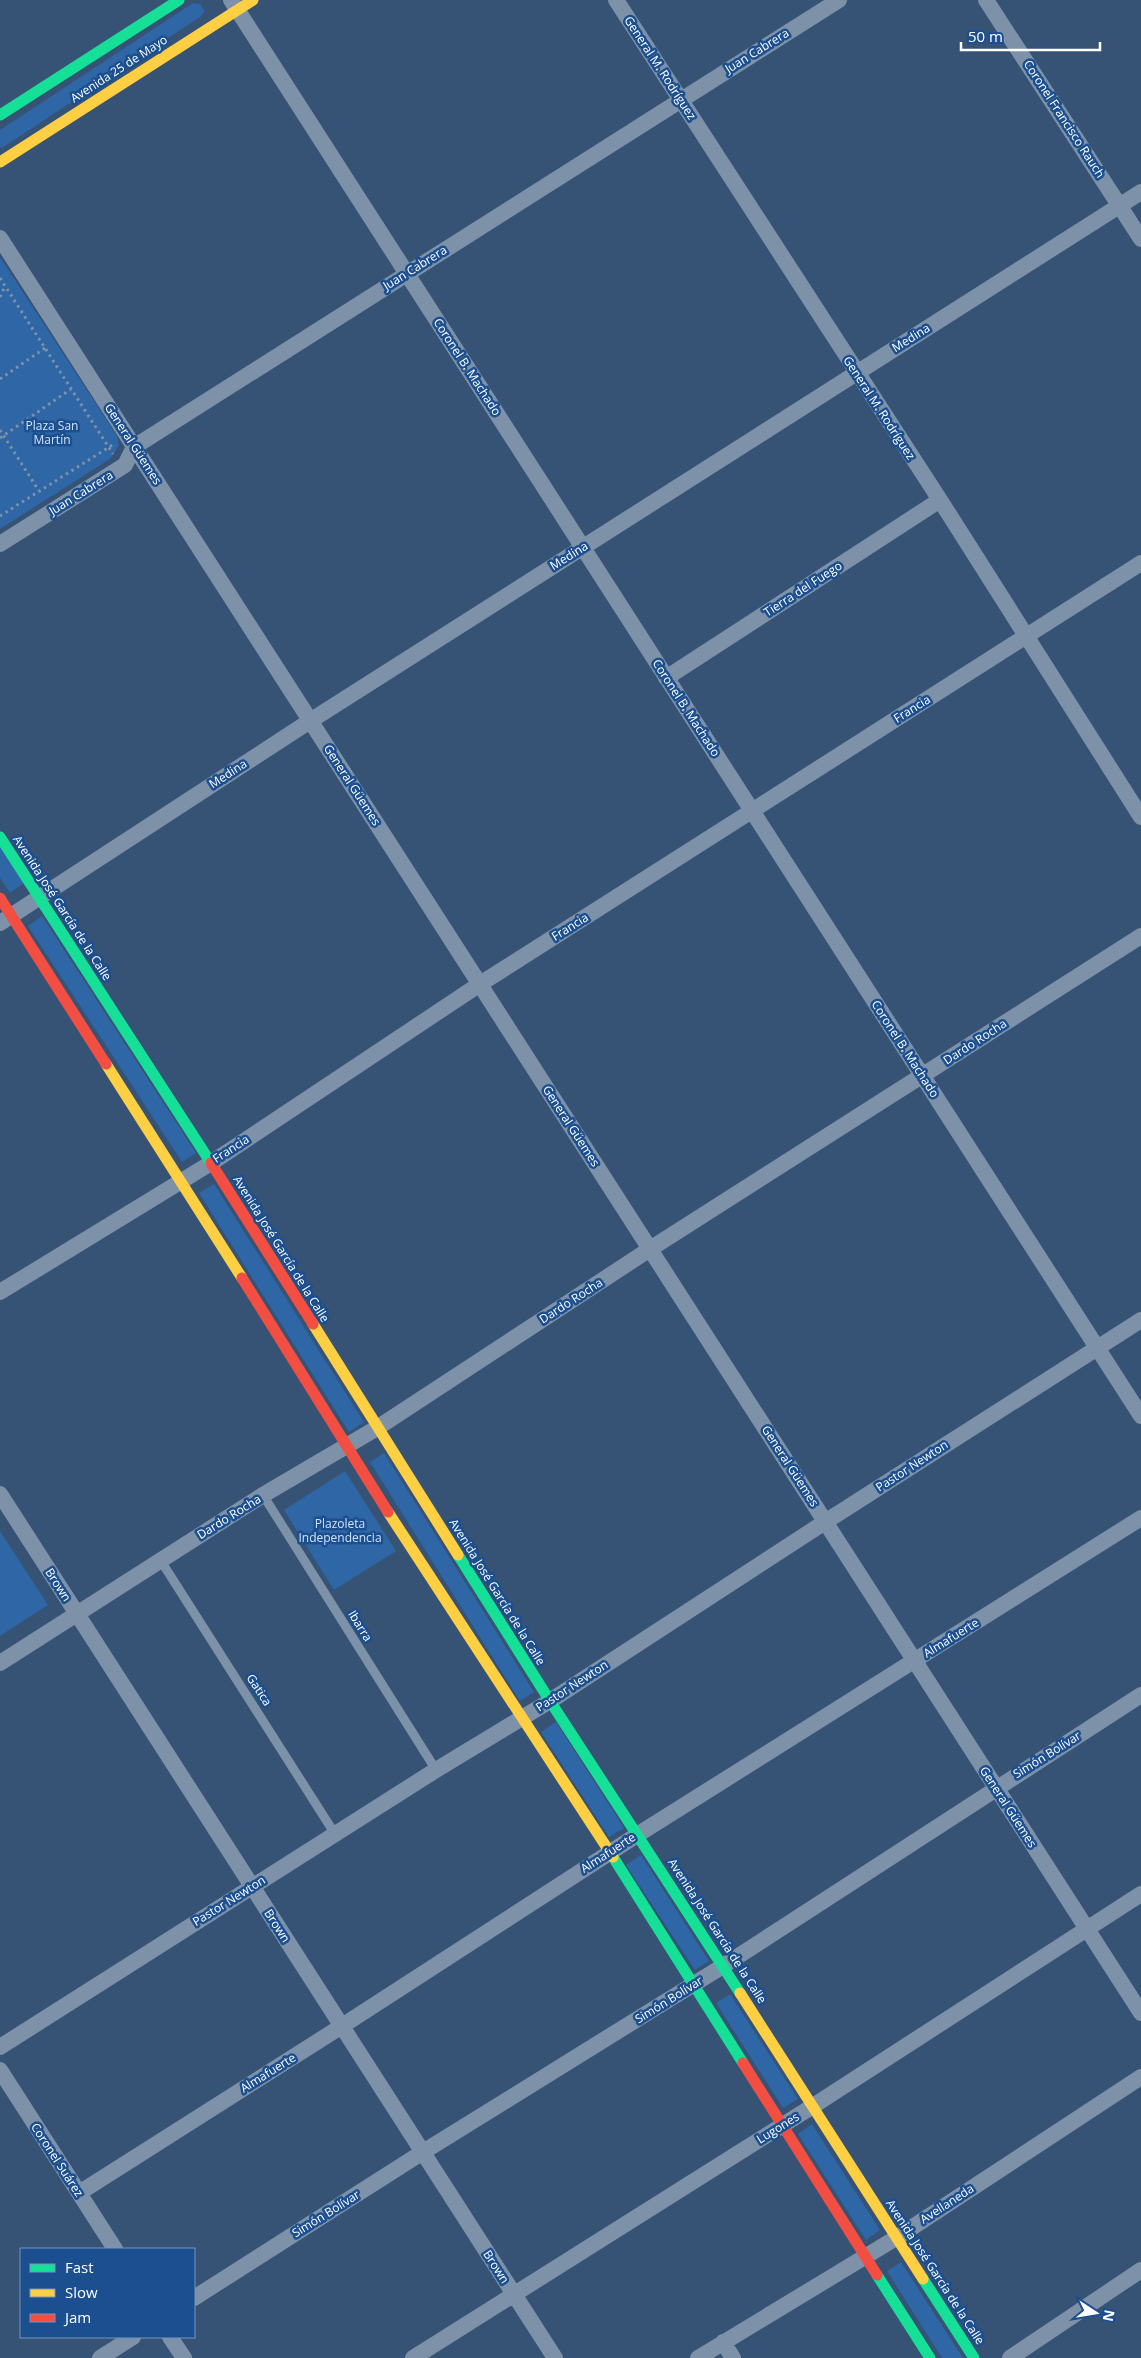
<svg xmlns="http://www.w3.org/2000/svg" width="1141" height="2358" viewBox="0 0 1141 2358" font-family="'Open Sans',sans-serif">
<rect width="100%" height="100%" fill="#365274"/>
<path fill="#2f66a5" d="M193,3L200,4L205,11L200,17L2,148L0,147V130Z
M0,257L117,436L119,445L110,459L0,529Z
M0,846L24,883L10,893L0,878Z
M42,916L196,1153L182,1162L28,926Z
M214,1184L364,1422L349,1432L199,1193Z
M384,1453L534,1692L520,1701L370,1462Z
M345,1471L396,1551L334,1590L284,1510Z
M0,1531L48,1605L0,1636Z
M556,1722L624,1828L609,1837L541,1732Z
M641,1855L709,1961L695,1970L626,1865Z
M730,1994L798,2099L783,2108L716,2003Z
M812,2124L880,2230L866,2240L798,2134Z
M901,2262L963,2358H942L887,2271Z"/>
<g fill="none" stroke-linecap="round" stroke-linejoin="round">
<path stroke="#7d92a8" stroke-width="3" stroke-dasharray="2.5 4" stroke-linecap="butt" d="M0,278L113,454
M0,297L5,286
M0,379L45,348
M0,430L39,491
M0,438L71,389
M0,516L114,444"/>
<path stroke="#7d92a8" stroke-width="9" d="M263,1495L436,1770
M161,1561L335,1834"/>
<path stroke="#7d92a8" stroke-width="16" d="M231,0L1141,1416
M616,0L940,500L1141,817
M986,0L1141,239
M0,238L1141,2013
M0,544L125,465L134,447L839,0
M666,678L940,500
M0,923L310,721L1141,192
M0,1292L211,1163L480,984L1141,563
M0,1494L555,2358
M0,1663L263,1495L377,1428L650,1249L1141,936
M0,2047L436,1770L550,1701L825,1522L1141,1320
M0,2070L115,2249
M79,2193L342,2026L637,1835L1141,1518
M194,2298L423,2152L723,1966L1141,1695
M170,2337L184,2358
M723,2342L733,2358
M100,2358L133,2337
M413,2358L813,2106L1141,1894
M698,2358L896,2238L1141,2077
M1010,2358L1141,2270"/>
<path stroke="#16e098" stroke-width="11" d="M0,115L179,0
M0,837L211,1163
M458,1555L550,1701L740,1993
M613,1857L743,2063
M877,2275L930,2358
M923,2279L974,2358"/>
<path stroke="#ffcf43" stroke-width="11" d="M0,162L253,0
M106,1064L242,1278
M313,1324L458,1555
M388,1512L613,1857
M740,1993L923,2279"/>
<path stroke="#f24e42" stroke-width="11" d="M0,898L106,1064
M211,1163L313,1324
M242,1278L388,1512
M743,2063L877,2275"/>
</g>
<g text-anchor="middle" stroke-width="5" stroke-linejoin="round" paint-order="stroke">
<g font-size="12" fill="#fff" stroke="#1b4f8f">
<text transform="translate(757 51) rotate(-32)" y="4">Juan Cabrera</text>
<text transform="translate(660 68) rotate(57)" y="4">General M. Rodríguez</text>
<text transform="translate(119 69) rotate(-33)" y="4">Avenida 25 de Mayo</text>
<text transform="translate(1064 119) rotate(57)" y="4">Coronel Francisco Rauch</text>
<text transform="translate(415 268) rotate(-32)" y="4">Juan Cabrera</text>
<text transform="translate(911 338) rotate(-32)" y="4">Medina</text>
<text transform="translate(467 367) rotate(57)" y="4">Coronel B. Machado</text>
<text transform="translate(879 408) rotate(57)" y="4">General M. Rodríguez</text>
<text transform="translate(133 444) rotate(57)" y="4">General Güemes</text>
<text transform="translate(81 493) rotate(-32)" y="4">Juan Cabrera</text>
<text transform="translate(569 556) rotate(-32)" y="4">Medina</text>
<text transform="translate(803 589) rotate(-33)" y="4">Tierra del Fuego</text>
<text transform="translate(686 708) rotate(57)" y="4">Coronel B. Machado</text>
<text transform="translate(912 709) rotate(-32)" y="4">Francia</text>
<text transform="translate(228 774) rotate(-33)" y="4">Medina</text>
<text transform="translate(352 785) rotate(57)" y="4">General Güemes</text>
<text transform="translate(62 908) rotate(57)" y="4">Avenida José García de la Calle</text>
<text transform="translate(570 927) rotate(-32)" y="4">Francia</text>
<text transform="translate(975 1042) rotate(-33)" y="4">Dardo Rocha</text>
<text transform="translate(905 1049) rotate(57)" y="4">Coronel B. Machado</text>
<text transform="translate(571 1126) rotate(57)" y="4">General Güemes</text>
<text transform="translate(231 1149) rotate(-33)" y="4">Francia</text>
<text transform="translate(281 1249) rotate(58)" y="4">Avenida José García de la Calle</text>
<text transform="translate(571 1301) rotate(-33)" y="4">Dardo Rocha</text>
<text transform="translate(790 1466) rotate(57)" y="4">General Güemes</text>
<text transform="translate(912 1466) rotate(-33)" y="4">Pastor Newton</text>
<text transform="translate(229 1517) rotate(-32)" y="4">Dardo Rocha</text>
<text transform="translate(58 1585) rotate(57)" y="4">Brown</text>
<text transform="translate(497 1592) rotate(58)" y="4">Avenida José García de la Calle</text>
<text transform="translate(360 1626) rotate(58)" y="4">Ibarra</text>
<text transform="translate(951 1638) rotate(-32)" y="4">Almafuerte</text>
<text transform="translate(572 1686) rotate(-33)" y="4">Pastor Newton</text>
<text transform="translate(259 1690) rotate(57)" y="4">Gatica</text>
<text transform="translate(1047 1755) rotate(-32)" y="4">Simón Bolívar</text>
<text transform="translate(1008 1807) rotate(57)" y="4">General Güemes</text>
<text transform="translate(608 1853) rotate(-33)" y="4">Almafuerte</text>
<text transform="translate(229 1901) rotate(-32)" y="4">Pastor Newton</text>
<text transform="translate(277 1926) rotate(57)" y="4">Brown</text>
<text transform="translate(717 1931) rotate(57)" y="4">Avenida José García de la Calle</text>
<text transform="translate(669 2000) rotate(-32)" y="4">Simón Bolívar</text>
<text transform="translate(268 2073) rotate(-32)" y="4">Almafuerte</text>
<text transform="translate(778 2128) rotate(-32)" y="4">Lugones</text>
<text transform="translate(57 2160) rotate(57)" y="4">Coronel Suárez</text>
<text transform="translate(947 2204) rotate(-33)" y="4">Avellaneda</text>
<text transform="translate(326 2214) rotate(-32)" y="4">Simón Bolívar</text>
<text transform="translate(496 2267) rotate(57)" y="4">Brown</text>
<text transform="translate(935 2272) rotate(57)" y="4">Avenida José García de la Calle</text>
</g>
<g font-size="12" fill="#cfe3fa" stroke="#1b4f8f">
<text x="52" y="430">Plaza San<tspan x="52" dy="14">Martín</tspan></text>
<text x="340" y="1528">Plazoleta<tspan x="340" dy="14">Independencia</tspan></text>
</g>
</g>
<rect x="20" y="2248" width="175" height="90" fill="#1b4f8f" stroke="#7695bc"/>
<rect x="30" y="2264" width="25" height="8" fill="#16e098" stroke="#7695bc"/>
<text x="65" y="2273" font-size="15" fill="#ffffff">Fast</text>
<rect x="30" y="2289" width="25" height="8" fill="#ffcf43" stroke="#7695bc"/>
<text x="65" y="2298" font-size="15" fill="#ffffff">Slow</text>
<rect x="30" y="2314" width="25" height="8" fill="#f24e42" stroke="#7695bc"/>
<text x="65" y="2323" font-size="15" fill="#ffffff">Jam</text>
<g transform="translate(1096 2313) rotate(102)" stroke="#1b4f8f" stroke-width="4" paint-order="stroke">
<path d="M0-4L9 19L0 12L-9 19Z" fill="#ffffff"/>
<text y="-8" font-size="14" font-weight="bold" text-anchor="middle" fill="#ffffff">N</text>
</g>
<path d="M961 42v8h139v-8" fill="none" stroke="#ffffff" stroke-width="2.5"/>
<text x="968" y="42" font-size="15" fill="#ffffff" stroke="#1b4f8f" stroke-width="4" paint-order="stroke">50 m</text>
</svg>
